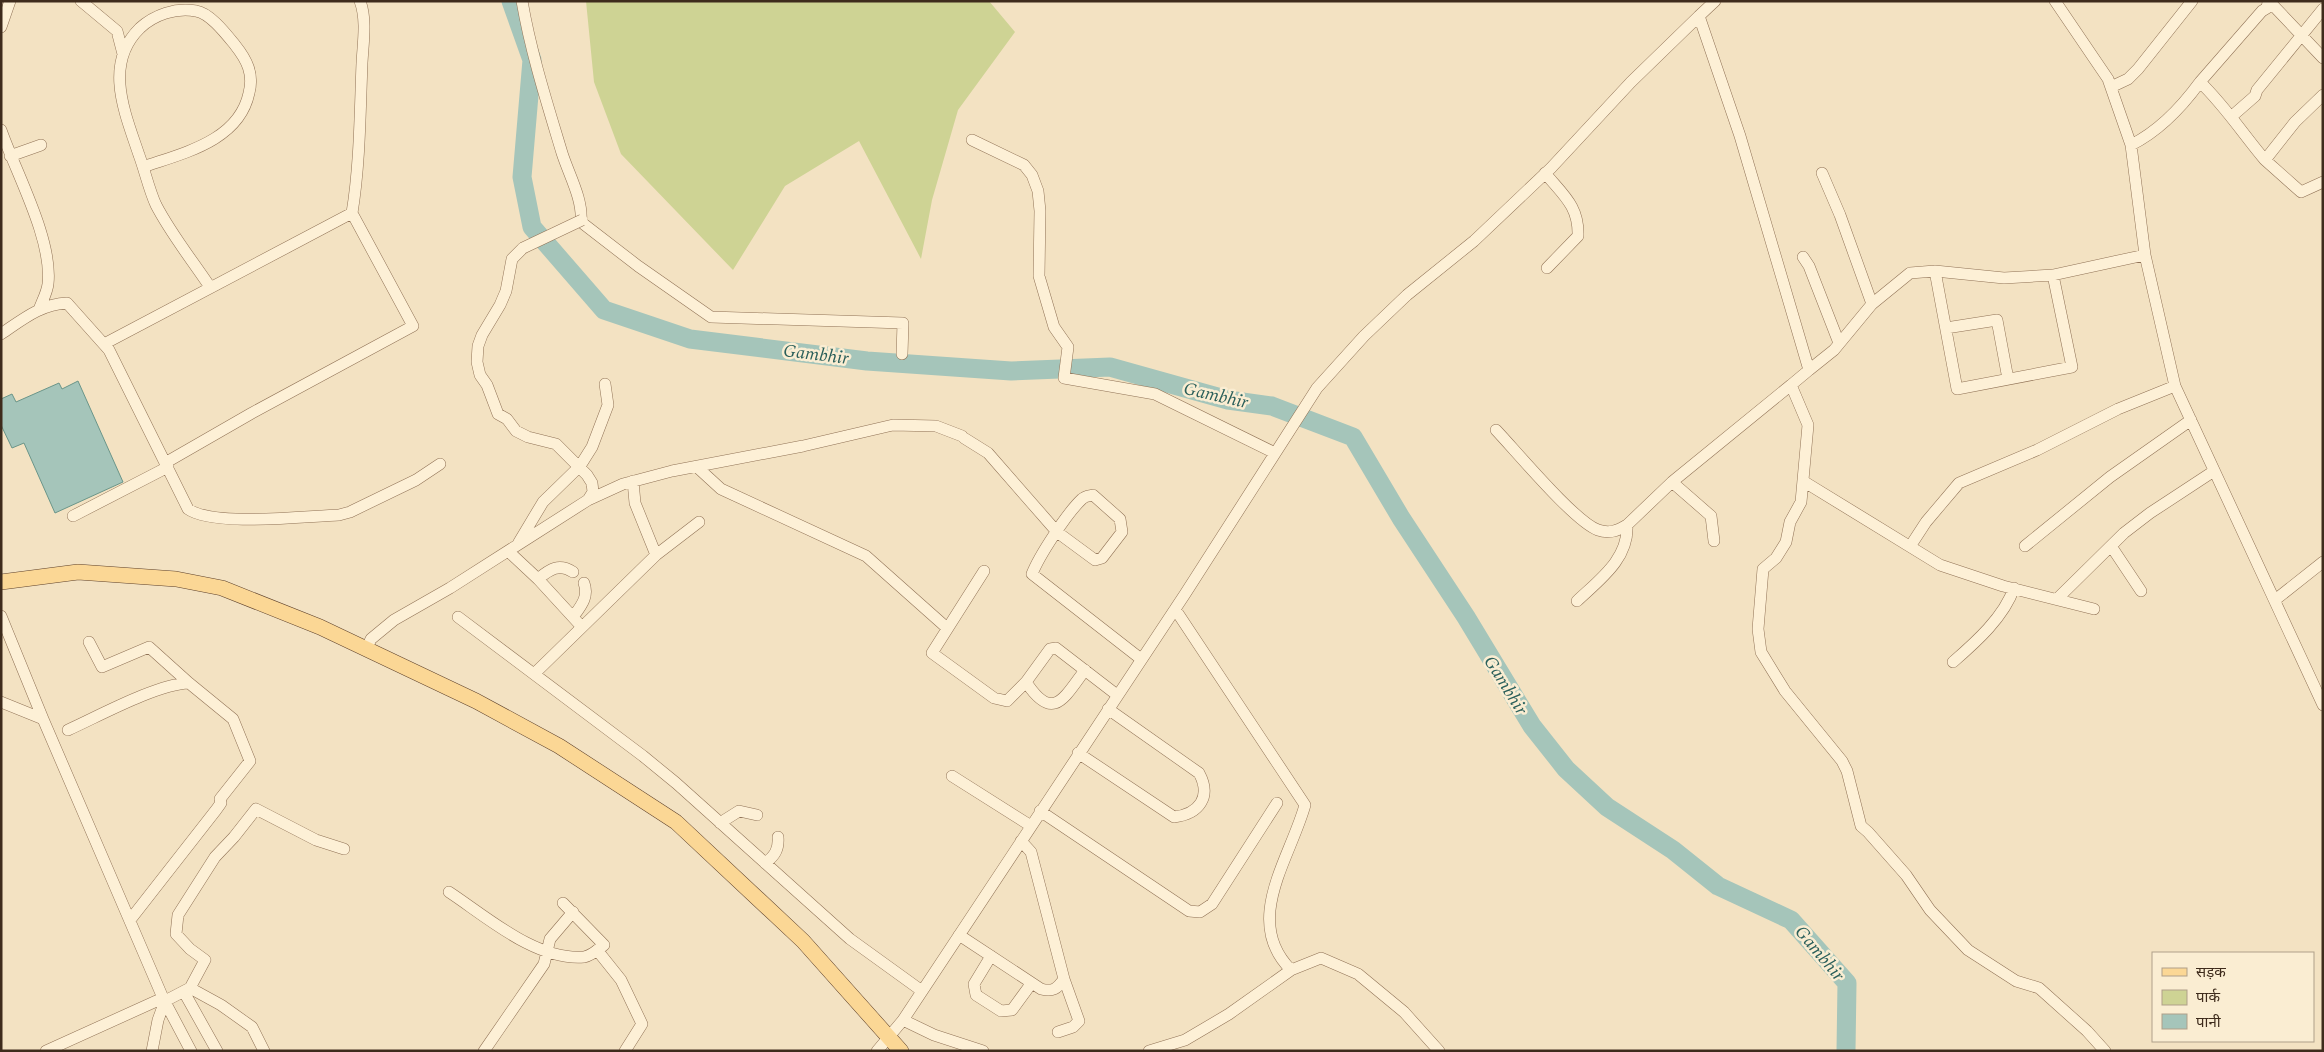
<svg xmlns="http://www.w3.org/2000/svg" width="2324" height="1052" viewBox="0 0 2324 1052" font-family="Spectral,'Noto Sans Devanagari',serif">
<rect width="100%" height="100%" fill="#f3e2c2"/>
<path fill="#ced394" d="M586,1H989L1015,32L958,110L932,200L921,259L859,141L785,186L733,270L621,154L594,82Z"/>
<path fill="#a5c5ba" stroke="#6a9589" d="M78,381L123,482L55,513L24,443L12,448L1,425V399L12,394L16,402L59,383L62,389Z"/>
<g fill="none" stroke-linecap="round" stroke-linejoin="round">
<path stroke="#a5c5ba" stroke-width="19" d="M511,1L532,60L522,177L532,227L604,310L690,339L867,361L1011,371L1110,367L1228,400L1272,406L1353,437L1401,518L1466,617L1532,726L1566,769L1607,807L1673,850L1718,886L1791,920L1847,983L1846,1051"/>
<defs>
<path id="minor" d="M81,1L117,31L123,54
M522,1C531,53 547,103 562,153C569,175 583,199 581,222L638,266L711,317L903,323L902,354
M2055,1L2108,79L2131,145L2145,255L2175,386L2323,705
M2269,1L2323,58
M1699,16L1715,1
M1,27L10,1
M2200,82L2262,11L2267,8L2268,2
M2111,87L2128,79L2138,69L2192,1
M2231,117L2255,96L2257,90L2323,9
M1,130C16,173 53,240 48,284C47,293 42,301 39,310
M972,140L1024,165L1032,175L1038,191L1040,211L1039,276L1054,327L1068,347L1064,378L1155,394L1275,453
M2131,145C2159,131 2181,108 2200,82C2225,106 2243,134 2265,160L2295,122L2323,95
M10,156L41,145
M2265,160L2301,192L2323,182
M143,167C183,153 239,141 249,93C254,74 247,60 235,45C226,34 210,13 196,11C176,7 154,15 140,28C103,64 125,113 139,155C145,171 149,190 156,205C171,234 192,260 210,287
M1545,173C1563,195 1579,206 1578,236L1547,268
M1822,173L1840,215L1872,304
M523,248L512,259L506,291L500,305L482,335L478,346L477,362L480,375L487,385L498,414L507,419L516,431L528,437L556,444L587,475L592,483L593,492L588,500
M1803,257L1809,266L1839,343
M1935,271L1957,389L2072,367L2053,275
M1946,328L1997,320L2008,379
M1,334C22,320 41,304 67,303L109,350L188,509C213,527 306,516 339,515L350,512L416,480L440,464
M104,344L352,213
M1809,370L1834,350L1872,304L1910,273L1935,271L2004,278L2053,275L2145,255
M1496,430C1516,451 1575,522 1598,530C1609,534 1617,531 1627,525
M964,438L988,453L1057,532L1095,560L1102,558L1122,532L1120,519L1093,495C1089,496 1085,496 1082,499C1067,513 1039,556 1032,574L1141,659
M165,463L252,413L413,326L352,213C360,164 360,112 362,63C363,43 367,20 360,1
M697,467L721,489L866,556L947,628
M633,481L635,503L656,555
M1803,481L1940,565L2003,586L2094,609
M1672,482L1711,516L1714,541
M73,516L168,467
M519,542L543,502L580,466L592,447L608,405L605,384
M1911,545L1926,522L1959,483L2037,450L2118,409L2175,386
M2025,546L2110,477L2191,420
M2111,546L2141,591
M508,551L538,579
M984,571L932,653L994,698L1007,701L1026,682
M573,572C559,563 550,569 538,579L582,627
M2057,599L2124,533L2150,513L2214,471
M2275,600L2323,562
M1577,601C1599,580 1629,559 1627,525L1672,482L1791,385
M1175,609L1305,805C1290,859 1242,921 1291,970
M1,616L43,719L163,998L191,1051
M458,617L643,756L676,783L850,939L922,991
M573,617C581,606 589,597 584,583
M89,642L102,667L149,647L189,683
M366,650L371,639L394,620L450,588L588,500L623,484L672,471L803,446L893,425L936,426L962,436
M1953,662C1976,642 2004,617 2014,588
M1085,670C1064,698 1053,723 1026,682L1050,649L1056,648L1117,695
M534,674L656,555L699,522
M1,702L43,719
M68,730C99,716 157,684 189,683L233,719L250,761L220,799L221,803L216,810L130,920
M1078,753L1174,817C1199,814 1212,797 1199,773L1108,709
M952,776L1031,826
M1040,811L1189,911L1200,912L1212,904L1277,803
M720,823L739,811L757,815
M765,863C775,856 779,849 778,837
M449,892C487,917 536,961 584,957C591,956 599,949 604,945L563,903
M959,935L1041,989C1053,992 1057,989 1064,979L1031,852L1021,841
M597,950L621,980L642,1024L625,1051
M991,956L974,984L976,995L1001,1011L1012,1010L1031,984
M190,988L221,1005L252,1027L264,1051
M184,992L217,1051
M903,1020L1185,594L1317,388L1364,336L1407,295L1474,241L1551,168L1631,82L1699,16L1740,136L1809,370L1791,385L1808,425L1801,502L1790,522L1786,542L1776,558L1763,569L1758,629L1761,652L1785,691L1842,761L1847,771L1861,826L1868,832L1906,875L1930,910L1968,950L2016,981L2039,988L2087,1031L2105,1051
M1058,1032L1073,1027L1079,1021L1064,979
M46,1051L163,998
M152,1051L158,1020L165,1001L190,988L205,960L190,949L176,934L178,915L215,857L234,837L256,809L316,840L344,849
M484,1051L544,964L550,939L573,912
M877,1051L903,1020L934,1035L983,1051
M1149,1051L1185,1040L1229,1014L1291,970L1321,958L1358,974L1404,1012L1439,1051"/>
<path id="major" d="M1,582L78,572L176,579L222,588L320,627L476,701L559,746L676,822L803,941L901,1051"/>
</defs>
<use href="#minor" stroke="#907256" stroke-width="12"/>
<use href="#major" stroke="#5d402b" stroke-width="16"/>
<use href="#minor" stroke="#fdf0d6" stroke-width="11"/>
<use href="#major" stroke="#fbd795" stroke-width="15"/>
<defs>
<path id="minor-bridge" d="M523,248L582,220"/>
</defs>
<use href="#minor-bridge" stroke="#907256" stroke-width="12" stroke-linecap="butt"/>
<use href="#minor-bridge" stroke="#fdf0d6" stroke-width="11"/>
</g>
<g text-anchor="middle" stroke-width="5" stroke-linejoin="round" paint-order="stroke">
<g font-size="18" font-style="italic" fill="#2a5f5a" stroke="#faedd2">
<text transform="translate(816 354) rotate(7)" y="6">Gambhir</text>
<text transform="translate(1216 395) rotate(13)" y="6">Gambhir</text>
<text transform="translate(1506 685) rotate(58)" y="6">Gambhir</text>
<text transform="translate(1820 953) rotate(50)" y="6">Gambhir</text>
</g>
</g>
<rect width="2324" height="1052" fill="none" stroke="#3e2b1c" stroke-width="5"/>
<rect x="2152" y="952" width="162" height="90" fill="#faedd2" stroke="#af9f89"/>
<rect x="2162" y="968" width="25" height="8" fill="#fbd795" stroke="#af9f89"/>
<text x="2196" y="977" font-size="15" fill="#3e2b1c">सड़क</text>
<rect x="2162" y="990" width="25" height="15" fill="#ced394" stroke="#af9f89"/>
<text x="2196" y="1002" font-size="15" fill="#3e2b1c">पार्क</text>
<rect x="2162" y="1014" width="25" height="15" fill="#a5c5ba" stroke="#af9f89"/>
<text x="2196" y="1027" font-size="15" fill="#3e2b1c">पानी</text>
</svg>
